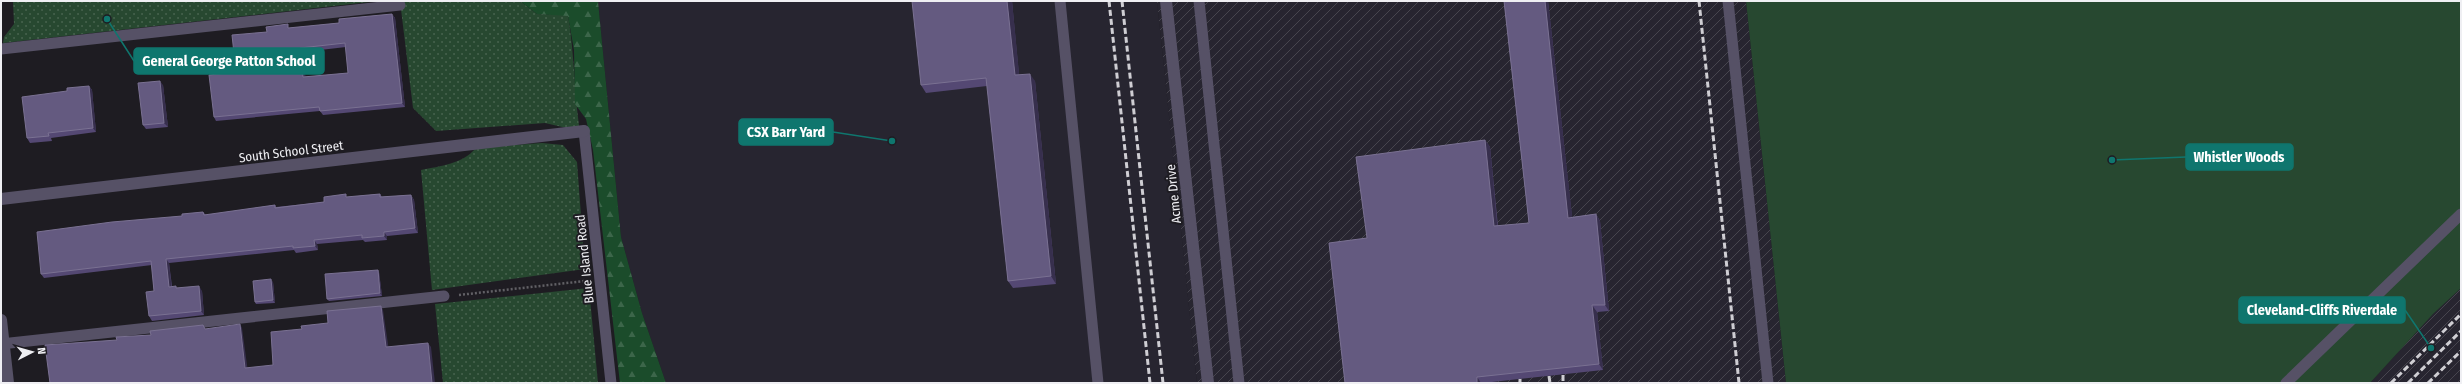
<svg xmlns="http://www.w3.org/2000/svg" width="2462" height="384" viewBox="0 0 2462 384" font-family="'Fira Sans Condensed',sans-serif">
<defs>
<pattern id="industrial-furrows" width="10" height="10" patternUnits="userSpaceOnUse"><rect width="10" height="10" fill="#272530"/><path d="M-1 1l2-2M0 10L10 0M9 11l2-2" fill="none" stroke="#47454e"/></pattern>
<pattern id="grass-dots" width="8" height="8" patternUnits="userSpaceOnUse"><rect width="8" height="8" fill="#274830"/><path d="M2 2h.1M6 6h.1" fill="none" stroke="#47634e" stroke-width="1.8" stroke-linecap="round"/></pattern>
<pattern id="forest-firs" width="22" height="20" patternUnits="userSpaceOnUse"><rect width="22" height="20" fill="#1b4c2b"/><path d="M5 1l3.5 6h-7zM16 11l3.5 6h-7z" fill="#3c664a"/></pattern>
</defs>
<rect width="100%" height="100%" fill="#1e1c22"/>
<path fill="#272530" d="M598,1H1157L1197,383H666L642,313L621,237Z"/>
<path fill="url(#industrial-furrows)" d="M1157,1H1746L1786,383H1197Z
M2461,288V383H2370L2433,314Z"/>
<path fill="url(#grass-dots)" d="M13,1H378L3,43L4,37L14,24Z
M400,1H520L537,14L568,15C575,57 574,98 581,139L571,129L545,123L436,131L413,108Z
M542,143L563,145L577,162L585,269L432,290L421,170C441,166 462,164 476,148Z
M589,288L598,383H443L435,304Z"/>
<path fill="url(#forest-firs)" d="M520,1H598L621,237L642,313L666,383H620L593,150L586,119L575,104L574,50L568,16L537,14Z"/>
<path fill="#274830" d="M1746,1H2461V288L2433,314L2370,383H1786Z"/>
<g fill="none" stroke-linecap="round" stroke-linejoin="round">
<path stroke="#616065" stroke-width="2.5" stroke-dasharray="2 2" stroke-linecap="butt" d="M459,295L585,281"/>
<path stroke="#565166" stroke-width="11" d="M1060,1L1098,383
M1199,1L1239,383
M1728,1L1768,383
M1,49L400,5
M584,131L611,383
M1,344L444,296
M2286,383L2461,214"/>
<path stroke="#565166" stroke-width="12" d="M1166,1L1208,383
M1,199L584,131
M1,320L8,383"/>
<path stroke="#cfced3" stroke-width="3" stroke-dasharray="6 3" stroke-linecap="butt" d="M1109,1L1150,383
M1122,1L1163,383
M1699,1L1739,383
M1563,375V383
M1549,376L1550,383
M1520,379V383
M2391,383L2461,314
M2408,383L2461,331
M2428,383L2461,351"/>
</g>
<path fill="#544873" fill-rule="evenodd" d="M1012,1L1019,75L1035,81L1056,284L1013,288L1008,281L987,86L926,93L921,85Z
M1504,1H1548L1572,217L1596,214L1600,221L1609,311L1597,312L1603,370L1483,383H1345L1367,238L1485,140L1490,147L1498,226L1529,223Z
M392,14L395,18L405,107L323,115L320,111L216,121L214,117L267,32L290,28L339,23ZM346,47L348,73L305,77L303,52Z
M163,85L168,127L146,129L143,125Z
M89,86L92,90L96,132L51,138L52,141L30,143L27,138L67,91Z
M380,194L382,197L411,195L414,200L418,233L387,236V240L365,242L363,240L317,244L318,250L296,253L294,250L169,263L172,286L178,288L202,291L204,315L152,321L149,316L154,291L152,265L44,278L41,274L182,216L203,212L206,215L275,205L276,207L324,202L348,197Z
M378,270L379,272L382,296L329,301L327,299Z
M273,282L275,303L256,304L255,302Z"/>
<path fill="#372f4d" d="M1007,1H1012L1020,83L1015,75Z
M1545,1H1548L1573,224L1568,218Z
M392,14L395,18L405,107L402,103Z
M300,48L303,52L306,81L303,77Z
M1030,74L1035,81L1056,284L1051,276Z
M160,81L163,85L168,127L164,123Z
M89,86L92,90L96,132L93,128Z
M1485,140L1490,147L1498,233L1494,226Z
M411,195L414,200L418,233L415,228Z
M1596,214L1600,221L1609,311L1605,305Z
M384,232L387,236V240L384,236Z
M314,240L317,244L318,250L315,246Z
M166,259L169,263L172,291L169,287Z
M378,270L379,272L382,296L380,293Z
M271,279L273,282L275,303L273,300Z
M199,286L202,291L204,315L201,311Z
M1592,305L1597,312L1603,370L1599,364Z
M381,306L383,310L389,351L386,347Z
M240,324L242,328L248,372L245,368Z
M428,343L431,347L435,383H432Z
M1477,377L1481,383H1477Z"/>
<path fill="#645a80" stroke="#7a7192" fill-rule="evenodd" d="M912,1H1007L1015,75L1030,74L1051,276L1008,281L986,78L921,85Z
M1504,1H1545L1568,218L1596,214L1605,305H1592L1599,364L1477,377V383H1345L1329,243L1367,238L1356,157L1485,140L1494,226L1529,223Z
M392,14L402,103L320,111L319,107L214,117L209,75L236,72L232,35L267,32L266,27L288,24V28L339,23V19ZM345,43L348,73L303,77L300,48Z
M160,81L164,123L143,125L138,83Z
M89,86L93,128L48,133L49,136L27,138L22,97L67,91V88Z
M346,194V197L380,194V197L411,195L415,228L384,232V236L362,238V235L314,240L315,246L293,248V246L166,259L169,287L176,286V288L199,286L201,311L149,316L146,292L154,291L151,261L41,274L37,232L112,222L182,216V214L203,212L204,215L275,205V208L324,202V197Z
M378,270L380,293L327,299L325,274Z
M271,279L273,300L255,302L253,281Z
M381,306L386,347L428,343L432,383H50L45,345L117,340L116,337L151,335L150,331L203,325L205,329L240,324L245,368L273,365L271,332L302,329L301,326L328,323L327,311Z"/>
<g text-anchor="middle" stroke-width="4" stroke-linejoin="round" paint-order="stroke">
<g font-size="13" fill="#efeff3" stroke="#1e1c22">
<text transform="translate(291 151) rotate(-7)" y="5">South School Street</text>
<text transform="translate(1173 194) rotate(-96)" y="5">Acme Drive</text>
<text transform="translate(584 259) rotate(-96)" y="5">Blue Island Road</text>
</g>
</g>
<path fill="none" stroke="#0f766e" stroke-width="1.5" d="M107 19L134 61M892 141L833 132M2112 160L2186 157M2431 348L2405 310"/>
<g fill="#0f766e" stroke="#1e1c22" stroke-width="1.5">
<circle cx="107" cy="19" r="4"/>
<circle cx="892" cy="141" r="4"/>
<circle cx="2112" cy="160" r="4"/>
<circle cx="2431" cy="348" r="4"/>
</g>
<g fill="#0f766e" stroke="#0f766e" stroke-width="1.5">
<rect x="134" y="48" width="190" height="26" rx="4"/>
<rect x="739" y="119" width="94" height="26" rx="4"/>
<rect x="2186" y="144" width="107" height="26" rx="4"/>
<rect x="2239" y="297" width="166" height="26" rx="4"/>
</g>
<g font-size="14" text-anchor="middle" font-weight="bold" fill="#fff">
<text x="229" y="66">General George Patton School</text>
<text x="786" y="137">CSX Barr Yard</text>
<text x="2239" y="162">Whistler Woods</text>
<text x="2322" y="315">Cleveland-Cliffs Riverdale</text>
</g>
<rect width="2462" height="384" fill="none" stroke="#efeff3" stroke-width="4"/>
<g transform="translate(32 352) rotate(84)" stroke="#1e1c22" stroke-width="3" paint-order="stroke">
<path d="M0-3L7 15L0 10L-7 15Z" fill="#efeff3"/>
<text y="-6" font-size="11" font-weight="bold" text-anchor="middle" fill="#efeff3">N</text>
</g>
</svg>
